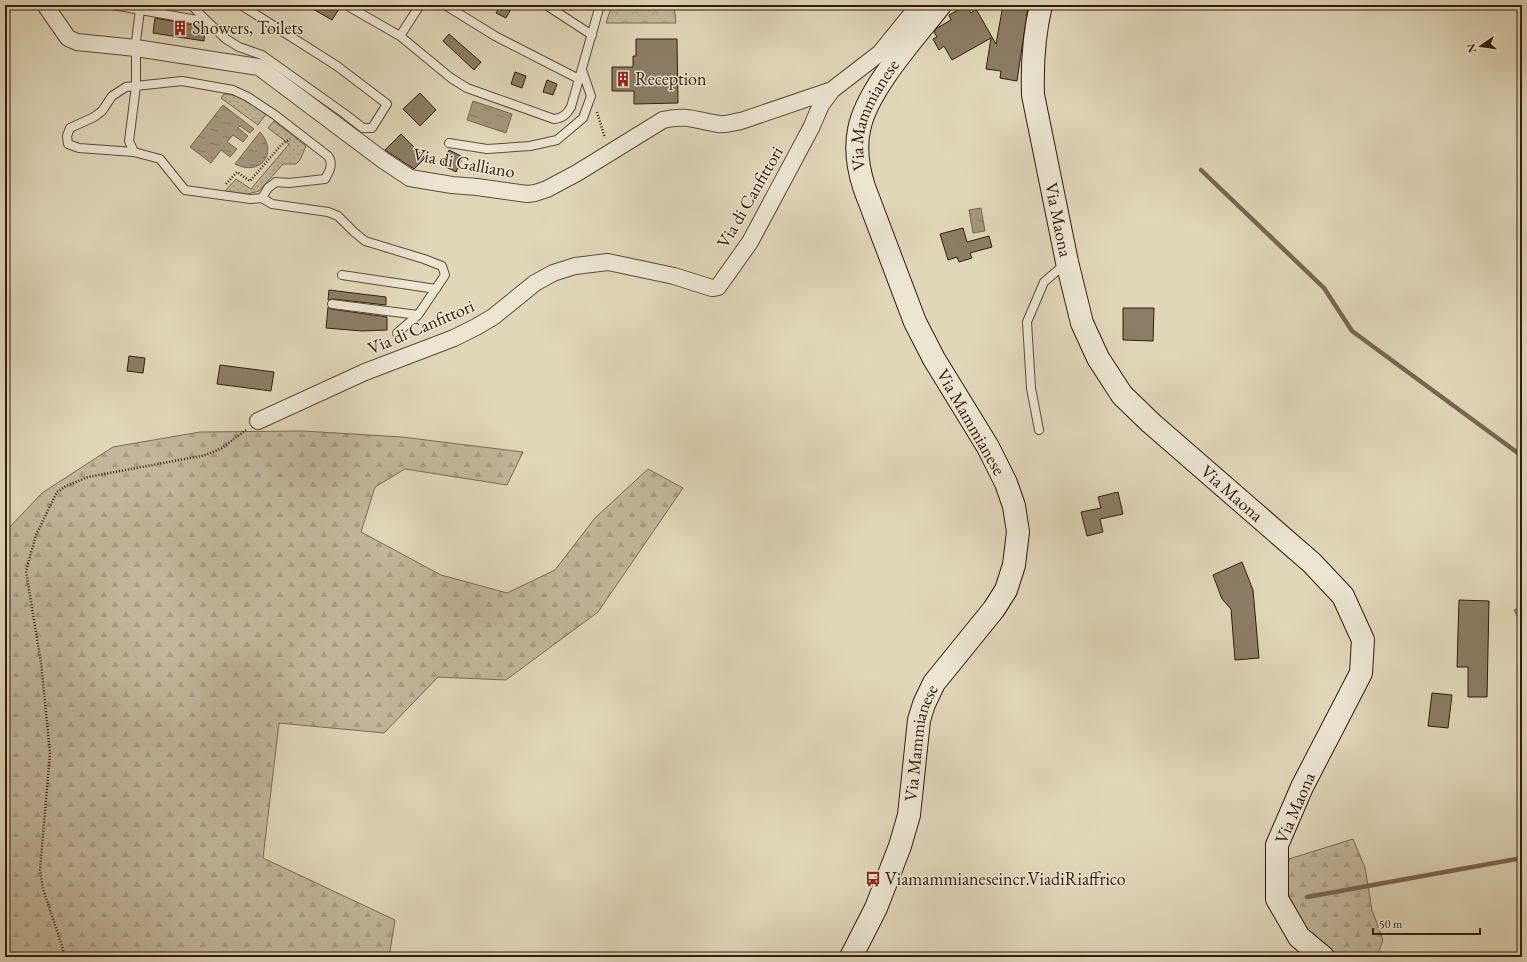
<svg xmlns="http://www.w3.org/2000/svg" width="1527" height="962" viewBox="0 0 1527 962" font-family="'EB Garamond',serif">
<defs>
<pattern id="grass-dots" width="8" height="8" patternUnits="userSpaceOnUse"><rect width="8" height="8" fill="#c2b79c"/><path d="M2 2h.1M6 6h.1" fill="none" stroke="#a79d85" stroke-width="1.8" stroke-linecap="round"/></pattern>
<pattern id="forest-firs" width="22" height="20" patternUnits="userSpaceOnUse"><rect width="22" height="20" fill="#c2b79c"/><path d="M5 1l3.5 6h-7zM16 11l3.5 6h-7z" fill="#a79d85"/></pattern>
<pattern id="park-crowns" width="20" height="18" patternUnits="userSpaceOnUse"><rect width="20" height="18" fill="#c2b79c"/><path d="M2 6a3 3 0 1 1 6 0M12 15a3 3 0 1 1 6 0" fill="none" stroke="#a79d85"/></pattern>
<pattern id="water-ripples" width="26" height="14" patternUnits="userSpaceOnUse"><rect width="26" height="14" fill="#a5977e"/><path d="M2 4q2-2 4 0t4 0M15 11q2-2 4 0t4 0" fill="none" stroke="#877a66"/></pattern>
</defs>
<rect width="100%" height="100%" fill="#e0d7b9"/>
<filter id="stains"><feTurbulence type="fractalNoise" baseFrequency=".005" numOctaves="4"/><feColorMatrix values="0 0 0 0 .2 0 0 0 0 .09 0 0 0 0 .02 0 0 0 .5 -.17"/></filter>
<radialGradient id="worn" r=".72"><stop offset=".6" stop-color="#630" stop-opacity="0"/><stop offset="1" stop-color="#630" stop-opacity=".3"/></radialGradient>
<path fill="url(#grass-dots)" stroke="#7a6a54" d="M224,94C240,94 253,106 266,114L258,125L221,98Z
M274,121L306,146L300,160L296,164H283L259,191L248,194L225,191L236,179L251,189L289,144L268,128Z"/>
<path fill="url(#forest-firs)" stroke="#7a6a54" d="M303,431L402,437L523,452L507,485L405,469L375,487L361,532L441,575L507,593L555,570L595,518L648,469L683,488L598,612L506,680L438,677L384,733L279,723L263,858L395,920L389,957H5V532L42,493L113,447L200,432Z
M1353,839L1365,868L1372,910L1383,940L1377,957H1299L1302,955L1304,926L1286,890L1289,859Z"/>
<path fill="url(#park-crowns)" stroke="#7a6a54" d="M612,5H674L676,23H606Z"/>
<path fill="url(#water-ripples)" stroke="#776650" d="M473,101L512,114L506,133L467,120Z
M223,105L254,129L250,133L240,126L238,128L248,136L243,142L233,135L227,142L237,149L230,157L221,150L211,163L190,147Z
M260,132C279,153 260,177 235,164Z
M981,208L985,231L973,233L969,210Z
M1522,607V626L1514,610Z"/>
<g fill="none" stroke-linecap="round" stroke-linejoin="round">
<path stroke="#776650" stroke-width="4.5" d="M1201,170L1324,288L1352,331L1522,456
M1307,897L1522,858"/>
</g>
<path fill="#8c7d66" stroke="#321c0c" d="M306,5H341V6L332,20Z
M501,5H513L506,18L496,13Z
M967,5L971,13L976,9L996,44L1003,5H1014L1028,7L1017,81L1000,78L1001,71L986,69L991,38L952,60L944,46L939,50L933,39L937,37L934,32L937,28L951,20L949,15Z
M155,18L205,27L204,41L153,33Z
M449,34L481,62L474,70L443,41Z
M636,39H677L678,103L634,104V91H612V67H633V56H636Z
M515,72L526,76L522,88L511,84Z
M547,80L557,84L553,95L543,92Z
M420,93L436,110L420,126L403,109Z
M401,134L425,158L414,169L385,150Z
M449,150L463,157L456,172L442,165Z
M963,228L967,242L989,236L992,247L970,253L972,258L959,262L957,257L948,260L940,234Z
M329,290L386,297V305L333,299L328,300Z
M328,307L331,309L387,317V330L362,331L326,328Z
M1123,308H1154L1153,341L1123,340Z
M129,356L145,358L143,373L127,371Z
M220,365L274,372L271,391L217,384Z
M1118,492L1123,514L1100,519L1103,532L1087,536L1081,512L1101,508L1098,497Z
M1242,562L1253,590L1259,658L1235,660L1231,609L1222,599L1213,575Z
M1459,600L1489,601L1487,697H1468V667H1457Z
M1432,693L1452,695L1448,728L1428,726Z"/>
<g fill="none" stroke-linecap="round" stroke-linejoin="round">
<defs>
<path id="lane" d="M113,5L208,22L226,39L239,47L262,55L345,114L363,128H372L387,104L337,66L241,5
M191,5L208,22
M346,5L400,36L451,78L467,88L554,119C563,118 567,114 571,107L600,5
M445,5L495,36L579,79
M546,5L592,35
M400,36L420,5
M449,143L487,149L530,146L557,140L583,118L591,96L582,70
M134,152L79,148L68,144L67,136L70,128L94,117L102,111L112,96L126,87L182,81L233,90L248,97L275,115L328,156C334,164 329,172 325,179L289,183L276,182L268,188L262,198L250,199L185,190L160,159L134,152L129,141L136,86V41L140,10
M262,198L272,204L328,212L338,216L354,232L365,241L424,259L442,266L445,275L418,315L397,333
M342,275L436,289
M332,304L418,315
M1039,430L1031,388L1027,322L1044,282L1065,264"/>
<path id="street" d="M45,5L68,38L77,42L136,48L259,67L383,160L410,178L452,185L477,187L527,194L535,193L547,189L577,173L663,120C684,114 699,121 719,124C726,125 734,122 741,121L832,90
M258,421L365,372L454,338L476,327L493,317L535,283L553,273L575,266L608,262L674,276L712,288L718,287L750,242L811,128L821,105L832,90L880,53L914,11L922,5"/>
<g id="secondary">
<path id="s1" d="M1041,5C1034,34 1032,65 1033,95L1067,262L1082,323L1098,358L1122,395L1151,423L1312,563L1343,596L1363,640L1361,673L1302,787L1277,845V899L1299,937L1323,957"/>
<path id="s2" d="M851,957L876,908L900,846L909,815L919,720L924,704L934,683L994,609L1006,590L1014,565L1018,532L1014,506L1006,483L988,447L934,359L915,322L864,187C858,168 855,149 859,130C866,90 915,37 940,5"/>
</g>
</defs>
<use href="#lane" stroke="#5e4b37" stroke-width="10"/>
<use href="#street" stroke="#5e4b37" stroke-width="18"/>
<use href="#secondary" stroke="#321c0c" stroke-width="24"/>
<path stroke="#321c0c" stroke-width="2.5" stroke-dasharray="1 2" stroke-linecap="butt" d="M597,112L605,138
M226,184L237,172L250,181L281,145L290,139
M64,957L63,949L43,889L40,870L50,753L41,663L26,571L36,535L57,492L66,486L88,477L206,455L222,448L246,430"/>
<use href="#lane" stroke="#ebe5d2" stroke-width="8"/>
<use href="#street" stroke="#ebe5d2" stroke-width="16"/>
<use href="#secondary" stroke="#ebe5d2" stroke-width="22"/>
</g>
<defs>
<symbol id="building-bare" viewBox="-9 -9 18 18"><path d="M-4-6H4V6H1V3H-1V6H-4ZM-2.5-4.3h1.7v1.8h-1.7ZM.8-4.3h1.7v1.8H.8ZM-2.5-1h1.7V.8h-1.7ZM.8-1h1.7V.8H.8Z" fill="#8f2418" stroke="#ebe5d2" stroke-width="2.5" paint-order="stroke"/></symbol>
<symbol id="bus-bare" viewBox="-9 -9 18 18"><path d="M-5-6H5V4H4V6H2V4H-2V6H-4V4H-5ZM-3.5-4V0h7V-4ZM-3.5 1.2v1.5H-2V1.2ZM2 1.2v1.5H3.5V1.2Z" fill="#8f2418" stroke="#ebe5d2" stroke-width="2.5" paint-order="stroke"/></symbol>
</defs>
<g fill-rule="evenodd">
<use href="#building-bare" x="169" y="17" width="22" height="22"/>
<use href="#building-bare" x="612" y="68" width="22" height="22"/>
<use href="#bus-bare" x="862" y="868" width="22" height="22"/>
</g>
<g text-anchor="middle" stroke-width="3" stroke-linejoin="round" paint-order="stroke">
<g font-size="18" fill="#321c0c" stroke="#ebe5d2" text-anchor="start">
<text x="192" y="34">Showers, Toilets</text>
<text x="635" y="85">Reception</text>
<text x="885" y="885">Viamammianeseincr.ViadiRiaffrico</text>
</g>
<g font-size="18" fill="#321c0c" stroke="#ebe5d2">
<text dy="6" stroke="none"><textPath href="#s2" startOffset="923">Via Mammianese</textPath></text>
<text transform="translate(464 163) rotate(10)" y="6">Via di Galliano</text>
<text transform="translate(750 197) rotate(-60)" y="6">Via di Canfittori</text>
<text dy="6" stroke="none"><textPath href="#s1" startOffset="218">Via Maona</textPath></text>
<text transform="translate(421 327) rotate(-23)" y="6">Via di Canfittori</text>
<text transform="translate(971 422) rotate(60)" y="6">Via Mammianese</text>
<text dy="6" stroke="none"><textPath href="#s1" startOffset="554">Via Maona</textPath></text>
<text dy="6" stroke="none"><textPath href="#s2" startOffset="227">Via Mammianese</textPath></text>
<text transform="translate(1295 808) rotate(-67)" y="6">Via Maona</text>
</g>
</g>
<rect width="1527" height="962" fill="none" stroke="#e0d7b9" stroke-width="20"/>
<rect x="6" y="6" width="1515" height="950" fill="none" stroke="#321c0c" stroke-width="2"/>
<rect x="10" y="10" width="1507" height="942" fill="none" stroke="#321c0c"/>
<g transform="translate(1481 46) rotate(257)" stroke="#ebe5d2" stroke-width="3" paint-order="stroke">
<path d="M0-3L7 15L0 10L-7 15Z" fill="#321c0c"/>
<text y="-6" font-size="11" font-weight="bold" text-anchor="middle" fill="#321c0c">N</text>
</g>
<path d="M1373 928v6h107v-6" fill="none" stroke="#321c0c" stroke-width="2"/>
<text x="1379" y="928" font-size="12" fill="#321c0c" stroke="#ebe5d2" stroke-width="3" paint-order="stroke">50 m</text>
<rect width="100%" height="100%" filter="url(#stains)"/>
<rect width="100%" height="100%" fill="url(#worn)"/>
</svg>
